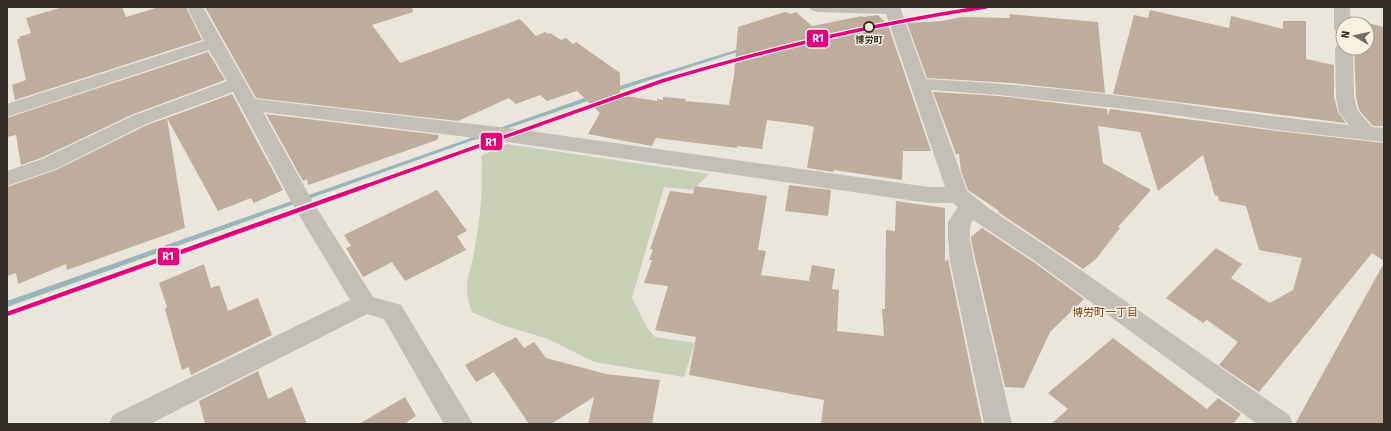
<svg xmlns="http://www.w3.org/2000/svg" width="1391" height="431" viewBox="0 0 1391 431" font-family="'Fira Sans','Noto Sans JP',sans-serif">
<rect width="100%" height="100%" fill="#eae6dc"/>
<path fill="#c8d1b6" d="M507,144L709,174L693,190L664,187L632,298L647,328L655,337L695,343L684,377L594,362L548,339L502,325L472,312C461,281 471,276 475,247C480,217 484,185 481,156Z"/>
<path fill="#99b7bb" d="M739,49L738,52L650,80L468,142L7,307V301L613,88Z"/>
<path fill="#beac9e" d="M63,7H122L126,17L159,7H186L202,40L15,100L12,85L26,80L17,39H20L19,37L31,33L26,18Z
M205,7H412L413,12L372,25L400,63L520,19L536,36L545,32L548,34L550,33L561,40L566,38L573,44L576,42L620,73V95L657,101V99L663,100V97L686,99L685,101L729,105L734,75L738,27L785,12L791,14L796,12L812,26L862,16L863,17L878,15L888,25L931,151H903L902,180L834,170L833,172L807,168L814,127L807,125L767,120L762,149L737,146V148L656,138L652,146L588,134L600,113L577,91L547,101L540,95L516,104L509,98L458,121L256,98Z
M1150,10L1229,28L1231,16L1283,29V21H1306V59L1334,65V97L1338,112L1346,123L1113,94L1134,15L1148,18Z
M1009,14L1098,22L1105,93L1012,83L927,78L907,23L942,21L961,17L1010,18Z
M1355,20L1384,27V126H1373L1359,110L1356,97L1354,48H1367V24H1356Z
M208,52L225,80L131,115L41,158L21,165L16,135L7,137V118Z
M933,92L999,96L1107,109L1108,116L1110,109L1277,131L1384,143V261L1372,253L1259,392L1219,365L1238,342L1207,320L1203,323L1166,298L1216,248L1242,264L1231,278L1270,303L1293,290L1302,258L1259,250L1246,206L1219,201L1218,196H1215L1203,155L1158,191L1140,132L1098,126L1103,163L1151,190L1118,227L1120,228L1096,259L1083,269L998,212L999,211L968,190L961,171L959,154H956Z
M232,94L283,190L254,203L251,198L218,211L167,118Z
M266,114L439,135L437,140L308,185L307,179L303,181Z
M167,118L185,228L67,270L66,264L18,284L16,273L7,276V187L56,170L147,125Z
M789,185L831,190L828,216L785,211Z
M695,186L767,196L758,250L766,251L761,275L809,281L812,265L835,269L832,289L839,290L837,331L884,336L882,309H885L886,230L895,231L896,201L945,208V262L948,259L982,424H821L824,400L689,375L696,337L655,330L668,286L644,283L652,260H649L653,250L650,249L670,191L693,194Z
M437,190L467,231L457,236L466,250L405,281L392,262L363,277L346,248L351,246L344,235Z
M982,228L1035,263L1084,299L1050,332L1024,388L1005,387L972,245L971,237Z
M1384,263V424H1295Z
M204,264L211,288L219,285L228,311L258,298L272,335L191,375L189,367L182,370L165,309L167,307L159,283Z
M516,337L524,348L534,342L546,358L606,374L660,380L652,424H588L594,397L551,424H529L494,372L476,382L465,365Z
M1113,338L1207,409L1218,398L1241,414L1233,424H1051L1068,409L1048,393Z
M258,371L268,399L292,387L307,424H205L199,401Z
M405,397L416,416L404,424H359Z"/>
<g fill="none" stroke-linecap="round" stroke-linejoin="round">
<path fill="#c3beb6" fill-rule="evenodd" d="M187,7H203L255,99L508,128L929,187H945L886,14L817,12L811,10L809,7H900L926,79C1002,83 1078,90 1153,100C1218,109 1283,118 1349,125L1339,112L1336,97L1335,48L1338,44L1343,43V48H1353L1354,97L1358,111L1372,127L1384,128V142L1277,130L1152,112L999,95L931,90L967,191L990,209L1052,250L1289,415L1293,424H1257L1036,262L973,220C966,229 972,249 974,261L1012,424H984L950,261L948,239V222L958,207L953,203H929L508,142L263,112L313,202L373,297L401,305L473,424H444L384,319L367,314L150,424H109L113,415L350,300L294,207L233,92L146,124L56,169L7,186V171L42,159L132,116L227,81L209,50L7,117V104L204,41Z
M1334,7H1350L1351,24H1343V34L1337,33L1334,29Z"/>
<defs>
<path id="rail-1-far1" d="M363,187L662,81C769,49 876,23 986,7"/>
<path id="rail-1" d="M7,314L366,186"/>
</defs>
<use href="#rail-1-far1" stroke="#f8f1e2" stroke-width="6"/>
<use href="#rail-1" stroke="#f8f1e2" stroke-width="8"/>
<use href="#rail-1-far1" stroke="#e5007d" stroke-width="3.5"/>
<use href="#rail-1" stroke="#e5007d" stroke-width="4.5"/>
</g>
<circle fill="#f8f1e2" stroke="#332b25" stroke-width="2" cx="869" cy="27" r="5"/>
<g text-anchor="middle" stroke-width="3" stroke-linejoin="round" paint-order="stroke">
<g font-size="9" font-weight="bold" fill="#332b25" stroke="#f8f1e2">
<text x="869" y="43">博労町</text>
</g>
<g font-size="11" fill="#81431f" stroke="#f8f1e2">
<text x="1105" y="316">博労町一丁目</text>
</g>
</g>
<g stroke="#f8f1e2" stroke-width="1.5">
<rect x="806" y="29" width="23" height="19" rx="4" fill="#e5007d"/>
<rect x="480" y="132" width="23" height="19" rx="4" fill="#e5007d"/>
<rect x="157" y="247" width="23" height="19" rx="4" fill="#e5007d"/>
</g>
<g font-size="11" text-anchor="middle" font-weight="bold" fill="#fff">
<text x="818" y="42">R1</text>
<text x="491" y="146">R1</text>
<text x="168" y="260">R1</text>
</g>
<rect width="1391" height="431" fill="none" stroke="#332b25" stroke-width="16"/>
<g transform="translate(1355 36) rotate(279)"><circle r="19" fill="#f8f1e2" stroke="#a9a296"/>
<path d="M0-3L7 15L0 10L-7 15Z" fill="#736c65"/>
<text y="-6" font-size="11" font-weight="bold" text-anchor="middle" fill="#332b25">N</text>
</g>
</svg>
